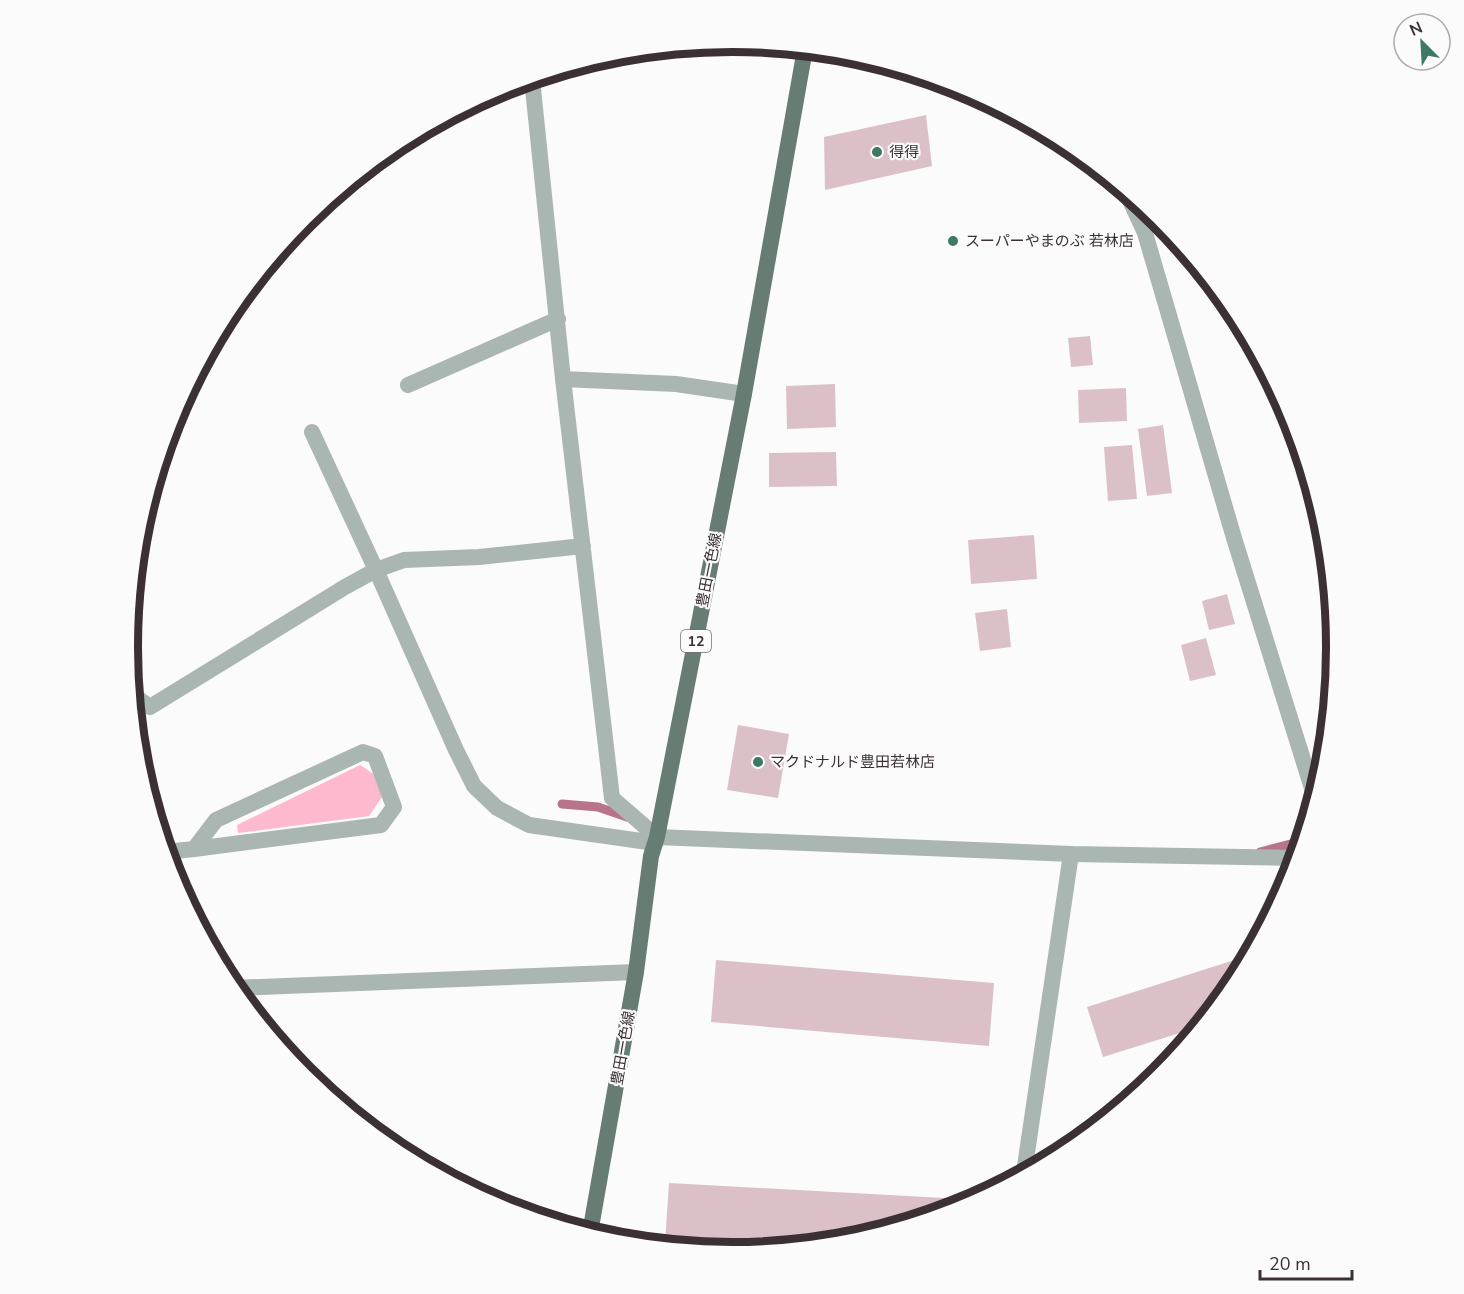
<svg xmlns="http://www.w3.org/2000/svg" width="1464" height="1294" viewBox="0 0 1464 1294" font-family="'Nunito Sans','Noto Sans JP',sans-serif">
<rect width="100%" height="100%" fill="#fbfbfb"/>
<path fill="#feb9ce" d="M360,765L375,775L382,797L369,816L238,833L237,825Z"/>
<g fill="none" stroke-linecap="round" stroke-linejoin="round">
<path stroke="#b8748a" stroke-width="9" d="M562,804L598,807L627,817
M1260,852L1302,841"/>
</g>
<path fill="#dcc0c8" d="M926,115L932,166L825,190L824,137Z
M1090,336L1093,365L1071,367L1068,338Z
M835,384L836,427L787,429L786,386Z
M1126,388L1127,421L1079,423L1078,390Z
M1163,425L1172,493L1147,496L1138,429Z
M1132,445L1137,499L1108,501L1104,447Z
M836,452L837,486L769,487V453Z
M1034,535L1037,579L971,584L968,540Z
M1227,594L1235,624L1209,630L1202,601Z
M1007,609L1011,647L980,651L975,613Z
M1206,638L1216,675L1190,681L1181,645Z
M738,725L789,734L778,798L727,790Z
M1250,955L1235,983L1199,1027L1103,1057L1087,1007Z
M716,960L994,983L989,1046L711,1022Z
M669,1183L962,1199V1207L850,1240L767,1249L665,1243Z"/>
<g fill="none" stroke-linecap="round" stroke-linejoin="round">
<path stroke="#aab6b1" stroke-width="16" d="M532,79L563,379L612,798L657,837
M1126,192L1145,233L1234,538L1315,798
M563,379L676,384L744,394
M408,385L558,319
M312,432L376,570L456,750L474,786L497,808L529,825L655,843
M131,691L136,697L150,707L345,587L376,570L404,560L479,557L583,546
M165,852L194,849L381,825L394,807L375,756L363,752L216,820L194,849
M233,988L636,972
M1024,1173L1071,854"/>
<path stroke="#aab6b1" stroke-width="16" d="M657,837L1071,854L1297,858"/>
<path stroke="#677d74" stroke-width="16" d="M590,1233L636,972L651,856L657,837L744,394L805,49"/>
</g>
<g fill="#3d7964" stroke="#fbfbfb" stroke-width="2">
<circle cx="877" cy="152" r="6"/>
<circle cx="953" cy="241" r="6"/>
<circle cx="758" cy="762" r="6"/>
</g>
<g text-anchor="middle" stroke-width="4.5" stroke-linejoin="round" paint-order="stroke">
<rect fill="#fbfbfb" stroke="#756d6f" stroke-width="1.5" x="681" y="630" width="30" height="22" rx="4.5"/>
<g font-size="14" font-weight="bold" fill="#3b3033">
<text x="696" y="646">12</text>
</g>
<g font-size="15" fill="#3b3033" stroke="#fbfbfb" text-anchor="start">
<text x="889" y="157">得得</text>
<text x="965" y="246">スーパーやまのぶ 若林店</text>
<text x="770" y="767">マクドナルド豊田若林店</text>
</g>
<g font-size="15" fill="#3b3033" stroke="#fbfbfb">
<text transform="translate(709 570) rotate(-79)" y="5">豊田一色線</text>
<text transform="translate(623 1048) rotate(-80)" y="5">豊田一色線</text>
</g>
</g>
<path d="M0 0H1464V1294H0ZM732 52H732A594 594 0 0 1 1326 646V648A594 594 0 0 1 732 1242H732A594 594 0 0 1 138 648V646A594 594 0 0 1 732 52Z" fill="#fbfbfb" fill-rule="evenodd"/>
<path fill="none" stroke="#3b3033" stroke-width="8" d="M732 52H732A594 594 0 0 1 1326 646V648A594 594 0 0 1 732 1242H732A594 594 0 0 1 138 648V646A594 594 0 0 1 732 52Z"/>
<g transform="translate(1422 42) rotate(336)"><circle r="28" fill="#fbfbfb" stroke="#aeaaab" stroke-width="1.5"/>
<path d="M0-4.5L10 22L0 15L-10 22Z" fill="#3d7964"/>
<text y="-9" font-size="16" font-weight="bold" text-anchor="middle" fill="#3b3033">N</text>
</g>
<path d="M1260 1270v9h92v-9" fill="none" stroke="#3b3033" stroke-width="3"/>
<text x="1269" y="1270" font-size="18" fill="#3b3033" stroke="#fbfbfb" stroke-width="4.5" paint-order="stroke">20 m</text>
</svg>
